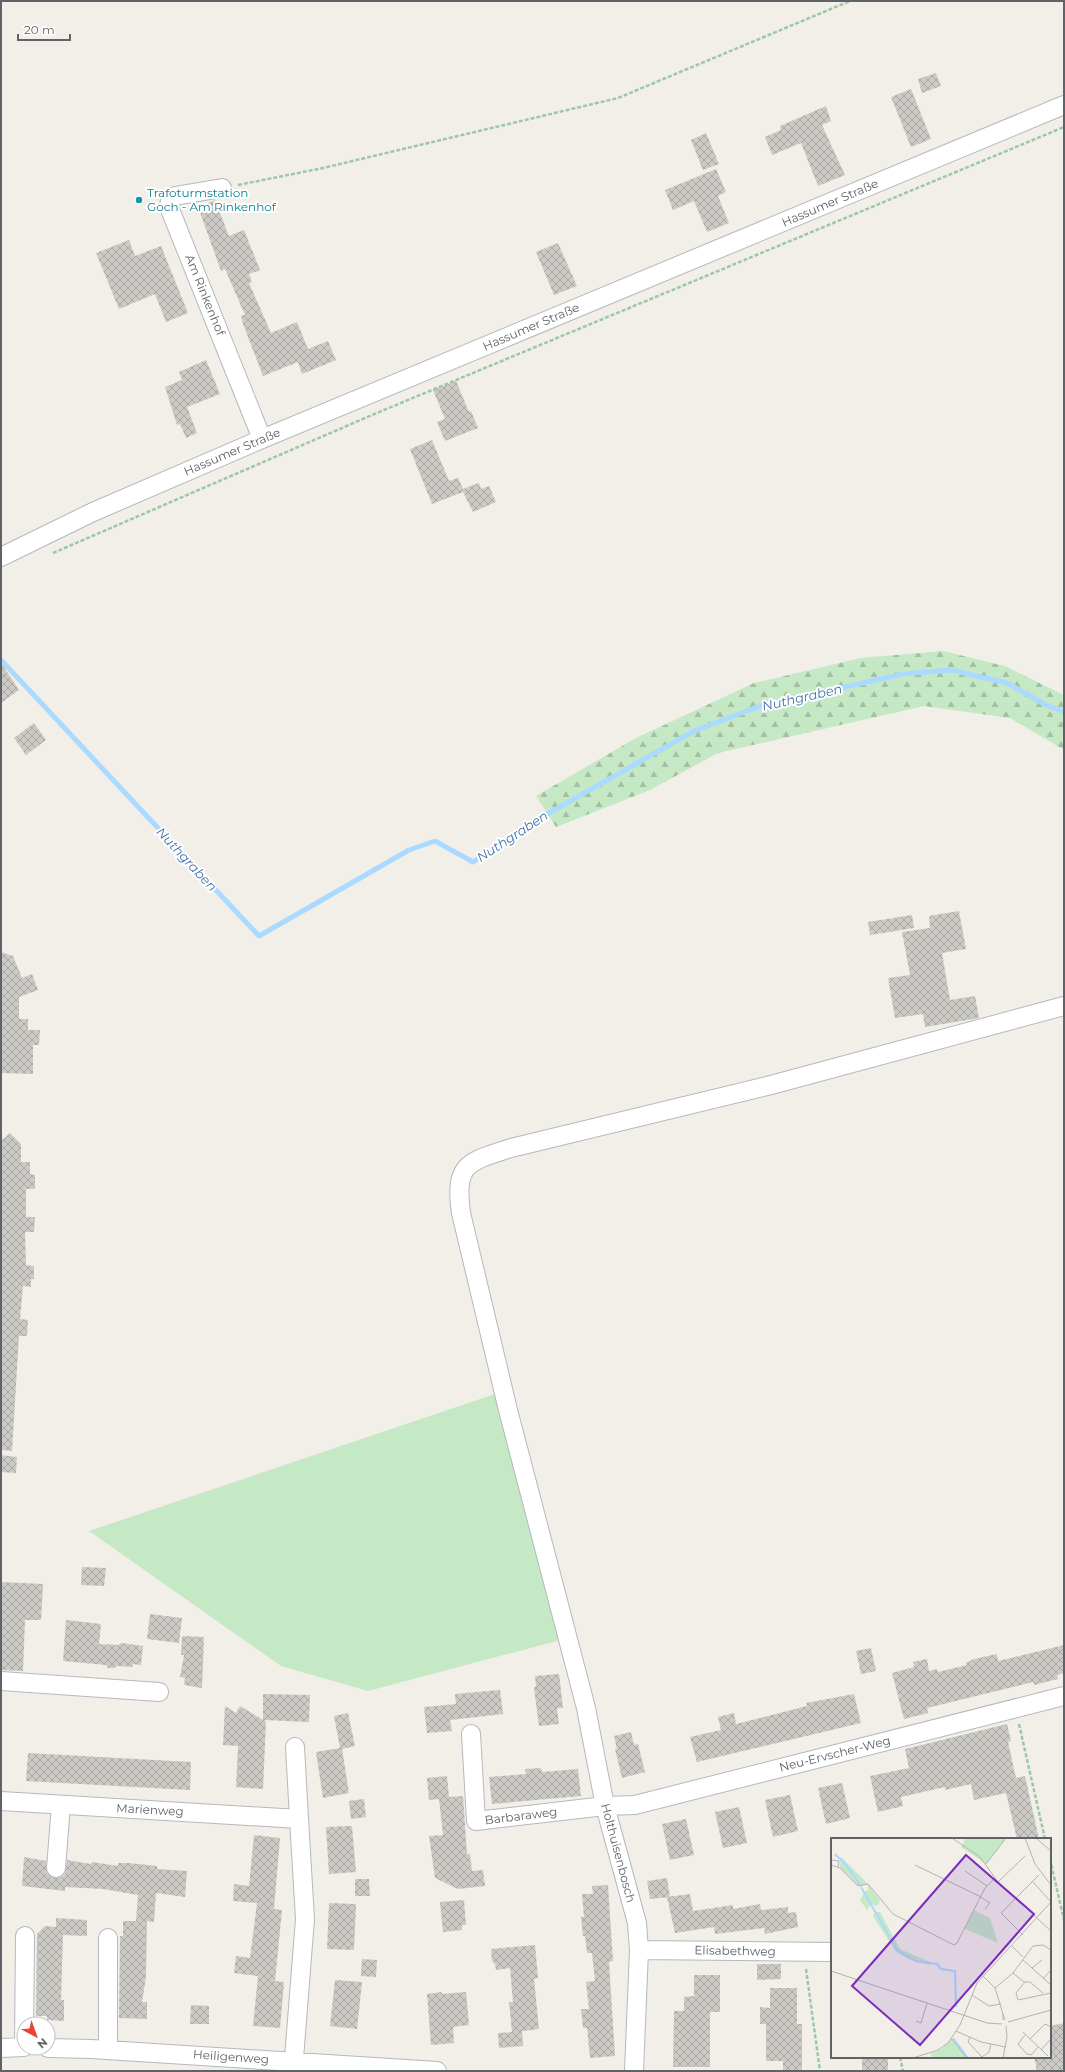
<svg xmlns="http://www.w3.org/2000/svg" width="1065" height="2072" viewBox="0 0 1065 2072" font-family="Montserrat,sans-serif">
<defs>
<pattern id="forest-firs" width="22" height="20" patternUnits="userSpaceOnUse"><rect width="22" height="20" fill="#c5e8c5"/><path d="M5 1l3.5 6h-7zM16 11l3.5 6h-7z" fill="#a3c0a4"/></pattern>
<pattern id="building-cross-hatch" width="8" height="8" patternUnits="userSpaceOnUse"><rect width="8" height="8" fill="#cccac5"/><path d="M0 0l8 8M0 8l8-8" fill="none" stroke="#a9a8a4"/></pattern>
</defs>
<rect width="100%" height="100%" fill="#f1efe8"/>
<path fill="#c5e8c5" d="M504,1391L568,1638L368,1691L281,1666L89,1531Z"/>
<path fill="url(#forest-firs)" d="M943,651L1005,666L1064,695V750L1010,718L924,706L718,753L650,790L556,827L536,796L636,738L754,683L861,658Z"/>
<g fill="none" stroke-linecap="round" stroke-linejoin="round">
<path stroke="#aadaff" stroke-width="5" d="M1,660L259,936L409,850L435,841L473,862L533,822L694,731L760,706L903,674L951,670L1007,683L1046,705L1064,712"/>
</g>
<path fill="url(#building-cross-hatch)" d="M936,73L941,86L922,93L918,79Z
M911,89L931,139L911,147L891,97Z
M826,106L831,121L822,125L845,175L818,186L801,143L772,155L765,137L781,130L780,126Z
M706,133L719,164L703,170L691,140Z
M716,169L726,192L718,196L729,223L707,232L694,201L673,210L665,190Z
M215,200L229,236L244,230L260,270L249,274L252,282L249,283L271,333L297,322L308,349L328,341L336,360L302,374L298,362L263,376L243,324L241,316L245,315L225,269L221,271L198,207Z
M129,240L135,256L161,246L188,313L166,322L155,294L119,309L96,253Z
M558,243L577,286L554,295L536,252Z
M206,360L220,394L187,407L197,433L186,438L180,424L177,425L165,387L182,380L179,372Z
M456,381L469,412L471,411L478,428L445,441L437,422L445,419L433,390Z
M432,440L449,481L458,478L463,489L479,483L481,489L489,486L496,502L473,512L463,492L432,504L410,449Z
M1,663L19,690L1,703Z
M34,723L46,740L26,755L14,738Z
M959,911L966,949L942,953L950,1000L975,996L979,1018L925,1027L923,1014L895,1018L888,978L910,975L902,932L930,928L929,916Z
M912,915L914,928L870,935L868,922Z
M1,952L13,956L22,978L32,974L38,990L19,997V1019H28V1030H40L39,1045H33V1074L1,1073Z
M10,1133L21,1144V1162H30V1174L35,1175V1189H26V1217H35L34,1232H25L26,1265L34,1266V1279H31V1287L23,1286L20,1319L28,1320L27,1336H19L12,1451L1,1450V1141Z
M1,1455L17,1457L16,1473L1,1472Z
M82,1567L106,1568L104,1586L81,1585Z
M1,1582L43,1584L41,1620H25L23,1671L1,1670Z
M150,1614L182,1618L179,1643L147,1639Z
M66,1620L101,1624L99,1644L118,1645L121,1643L143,1646L141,1665L133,1664V1667L117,1666L114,1668H108L106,1665L63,1661Z
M182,1636L204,1637L202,1688L184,1685L185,1678L180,1677L184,1655H181Z
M1064,1645V1673L1057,1675L1058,1679L1034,1685L1033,1682L927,1708L928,1713L904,1719L892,1673L914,1667L913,1662L927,1659L929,1671L937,1669L938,1672L967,1665L966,1663L974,1659L997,1654L998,1661Z
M871,1648L876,1671L861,1674L856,1651Z
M559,1674L563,1708H557L559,1724L539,1726L534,1688L536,1686L535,1676Z
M500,1690L503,1714L450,1720L452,1731L427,1733L424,1707L456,1704L455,1694Z
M263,1694L310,1695L309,1722L264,1720L266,1722L263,1789L236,1787L238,1746L223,1745L225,1706L236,1713L240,1706L263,1720Z
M854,1694L861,1723L697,1762L690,1737L721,1730L718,1717L734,1713L736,1724L807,1706L806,1703Z
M348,1713L355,1746L342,1749L349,1793L323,1798L316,1752L340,1748L334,1716Z
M1007,1724L1011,1741L1008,1742L1016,1778L1025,1776L1039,1839H1017L1006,1793L974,1800L971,1784L945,1790V1787L901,1797L903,1806L878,1812L870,1776L909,1768L905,1749Z
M631,1732L634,1745L638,1744L645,1772L622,1778L615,1749H617L614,1736Z
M28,1753L191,1762L190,1790L26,1781Z
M541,1768L542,1772L578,1769L581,1796L492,1804L489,1777L526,1774L525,1769Z
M447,1776L449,1797L463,1796L467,1854H470L472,1871L483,1870L485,1886L458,1889L435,1878L429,1836L443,1835L439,1799L429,1800L427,1778Z
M842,1783L850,1818L826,1824L818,1788Z
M790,1795L798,1831L773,1837L765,1800Z
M364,1799L366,1817L351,1819L349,1801Z
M739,1807L747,1843L723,1848L715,1812Z
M686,1819L694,1855L670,1860L662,1824Z
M352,1826L356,1872L329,1874L326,1827Z
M254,1835L280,1838L274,1909L282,1910L275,1981L284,1982L280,2028L253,2026L258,1976L234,1973L236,1956L250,1958L257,1903L233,1901L234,1884L249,1886Z
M24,1857L46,1861L47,1873L55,1878L61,1877L65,1874L67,1860L91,1864L92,1862L118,1866V1863H129L157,1866V1869L187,1871L185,1897L156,1893L154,1922L147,1921L146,1977L142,2002H147V2019L119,2018L120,1936H123V1921H136L138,1895L103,1889L65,1887V1891L22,1886Z
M667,1878L670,1897L650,1899L647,1881Z
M355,1879H369L370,1896H355Z
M608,1885L613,1961L609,1962L615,2056L590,2058L587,2028H583L581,2009H589L586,1982L595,1981L592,1953H587L585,1936H583L581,1917H584L582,1894H593L592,1886Z
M690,1894L693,1911L733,1905V1909L760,1904L761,1910L788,1907V1913L796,1912L798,1927L765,1934L764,1928L715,1934L714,1927L675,1933L667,1897Z
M464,1900L466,1925H462V1930L443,1932L440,1902Z
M329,1903L356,1904L354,1950L327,1949Z
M56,1918L87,1920V1936L63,1935L61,2000H64V2021L47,2020V2016H36L37,1934L45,1926L56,1927Z
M535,1945L538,1978L534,1979L539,2029L515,2032L522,2031L523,2046L499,2048L498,2033L512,2032L509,2002H513L510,1968L496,1970L495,1964L492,1961L491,1949Z
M362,1959L377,1960L376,1977L361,1976Z
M757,1964H781V1979L757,1980Z
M694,1975H720V2012H710V2067H673L674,2011H684V1997L694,1996Z
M335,1980L362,1982L357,2029L330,2026Z
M770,1988H797V2024H802V2071H783V2061H766V2024H760V2007L770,2008Z
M442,1992V1994L466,1992L469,2025L453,2027L454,2043L431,2045L427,1994Z
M191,2005L209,2006V2024H190Z
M1064,2023V2071H1037L1034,2057H1050V2026Z
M862,2057H888V2071H862Z"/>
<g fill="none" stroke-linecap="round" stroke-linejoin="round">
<defs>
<path id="minor" d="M222,188L175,196L170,200L169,207L262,439
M1,557L93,512L262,439L1064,105
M1,1681L159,1692
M471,1734L476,1821L605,1806L635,1805L1064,1696
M295,1747L299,1819
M1,1801L299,1819L305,1919L293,2071
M56,1868L61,1805
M639,1950L832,1952
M24,2047L25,1936
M1,2048L24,2047
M48,2048L91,2049L437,2071
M108,2050V1938
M634,2071L639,1950L637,1923L605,1806L586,1708L508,1410L461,1213C454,1163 468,1162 511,1148L771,1085L1064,1006"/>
</defs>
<use href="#minor" stroke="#b5b8bc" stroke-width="20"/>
<path stroke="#9cc7a9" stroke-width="2.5" stroke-dasharray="4 2" stroke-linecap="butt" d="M238,185L323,168L618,98L850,1
M53,553L372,415L1064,127
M1019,1724L1045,1839
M1050,1859L1064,1920
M806,1969L820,2071
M900,2057L903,2071"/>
<use href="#minor" stroke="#fff" stroke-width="18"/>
</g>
<circle fill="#0f9aa8" stroke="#fff" stroke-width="1.5" cx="139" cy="200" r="4"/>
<g text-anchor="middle" stroke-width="4" stroke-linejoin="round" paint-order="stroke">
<g font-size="12" fill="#0d838f" stroke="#fff" text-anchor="start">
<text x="147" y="197">Trafoturmstation<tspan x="147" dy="14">Goch - Am Rinkenhof</tspan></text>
</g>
<g font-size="12" fill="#5f6368" stroke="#fff">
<text transform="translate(830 203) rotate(-23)" y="4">Hassumer Straße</text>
<text transform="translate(205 295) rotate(68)" y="4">Am Rinkenhof</text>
<text transform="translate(531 327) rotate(-23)" y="4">Hassumer Straße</text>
<text transform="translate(232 452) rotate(-23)" y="4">Hassumer Straße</text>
<text transform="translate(835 1754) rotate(-14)" y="4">Neu-Ervscher-Weg</text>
<text transform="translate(150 1810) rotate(3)" y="4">Marienweg</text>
<text transform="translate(521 1816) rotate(-7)" y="4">Barbaraweg</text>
<text transform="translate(618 1853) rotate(75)" y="4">Holthuisenbosch</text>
<text transform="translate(735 1951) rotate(1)" y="4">Elisabethweg</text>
<text transform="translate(231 2057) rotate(4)" y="4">Heiligenweg</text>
</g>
<g font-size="13" font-style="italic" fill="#4174aa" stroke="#fff">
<text transform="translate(802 697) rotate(-13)" y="5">Nuthgraben</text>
<text transform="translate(512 836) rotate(-33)" y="5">Nuthgraben</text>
<text transform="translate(187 859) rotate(47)" y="5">Nuthgraben</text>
</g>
</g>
<g transform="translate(831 1838)">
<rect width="220" height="220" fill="#f1efe8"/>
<path d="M135,0H175L155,26L130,9ZM10,19L37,46L27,48L9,30ZM143,72L159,80L167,105L134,91ZM120,201L135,219L102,220L99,216L111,211Z" fill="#c5e8c5"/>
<path d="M37,46L49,63L46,68L40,66L36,72L29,62L33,54L37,52ZM44,74H49L69,111L99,124V127L79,122L65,114L42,78Z" fill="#c5e8c5"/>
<path fill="none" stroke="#aadaff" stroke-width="2" d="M4,16L16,28L29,47M30,49L66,112L85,123L106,126L110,131L124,133L125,169M122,200L137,220"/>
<path fill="none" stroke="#b3b3b1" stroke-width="1" d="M121,0L149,19L167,44L220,93M194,0L204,26L220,47M206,1L220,13M0,22L8,23L7,29M155,26L175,0M0,27L9,30L27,48L37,46L62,76L123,107L126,105L154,50L164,40M84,27L148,58L159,65L154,71M134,33L156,48M201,43L220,64M167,44L194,18M192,97L170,75L208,37M181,108L192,119M192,122L220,147M201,130L211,122M0,133L156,185L171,186M182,135L193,144H199L212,155M152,138L164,150L172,176M212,141L220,132M194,144L185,155L187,162L220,155M164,150L182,135L202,108L212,107L220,112M141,157L158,168L170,166M172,182V176L174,182M85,183L90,185L96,165M177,184L220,172M125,193L150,204L175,209M192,194L217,218M194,197L187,206L196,216L200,217L207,209M139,199L137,204L151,219L158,214L160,206M120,200L136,220M199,201L214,186L220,189M210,212L220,201M82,220L107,212L117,205L129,187L146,145L220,64M172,220L176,199L175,188"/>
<path fill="#7b2cbf" fill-opacity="0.15" stroke="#7b2cbf" stroke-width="2" d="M135,17L203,76L89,207L21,148Z"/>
<rect width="220" height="220" fill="none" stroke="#5f6368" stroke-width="2"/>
</g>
<rect width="1065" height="2072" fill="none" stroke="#5f6368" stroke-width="4"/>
<g transform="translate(36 2036) rotate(139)"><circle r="19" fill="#ffffff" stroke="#bfc1c3"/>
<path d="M0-3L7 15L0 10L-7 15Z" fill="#ea4335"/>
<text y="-6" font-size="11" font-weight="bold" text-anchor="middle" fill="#5f6368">N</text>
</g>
<path d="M18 34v6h52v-6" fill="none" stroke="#5f6368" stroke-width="2"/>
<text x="24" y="34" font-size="12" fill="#5f6368" stroke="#ffffff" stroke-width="3" paint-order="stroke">20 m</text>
</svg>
